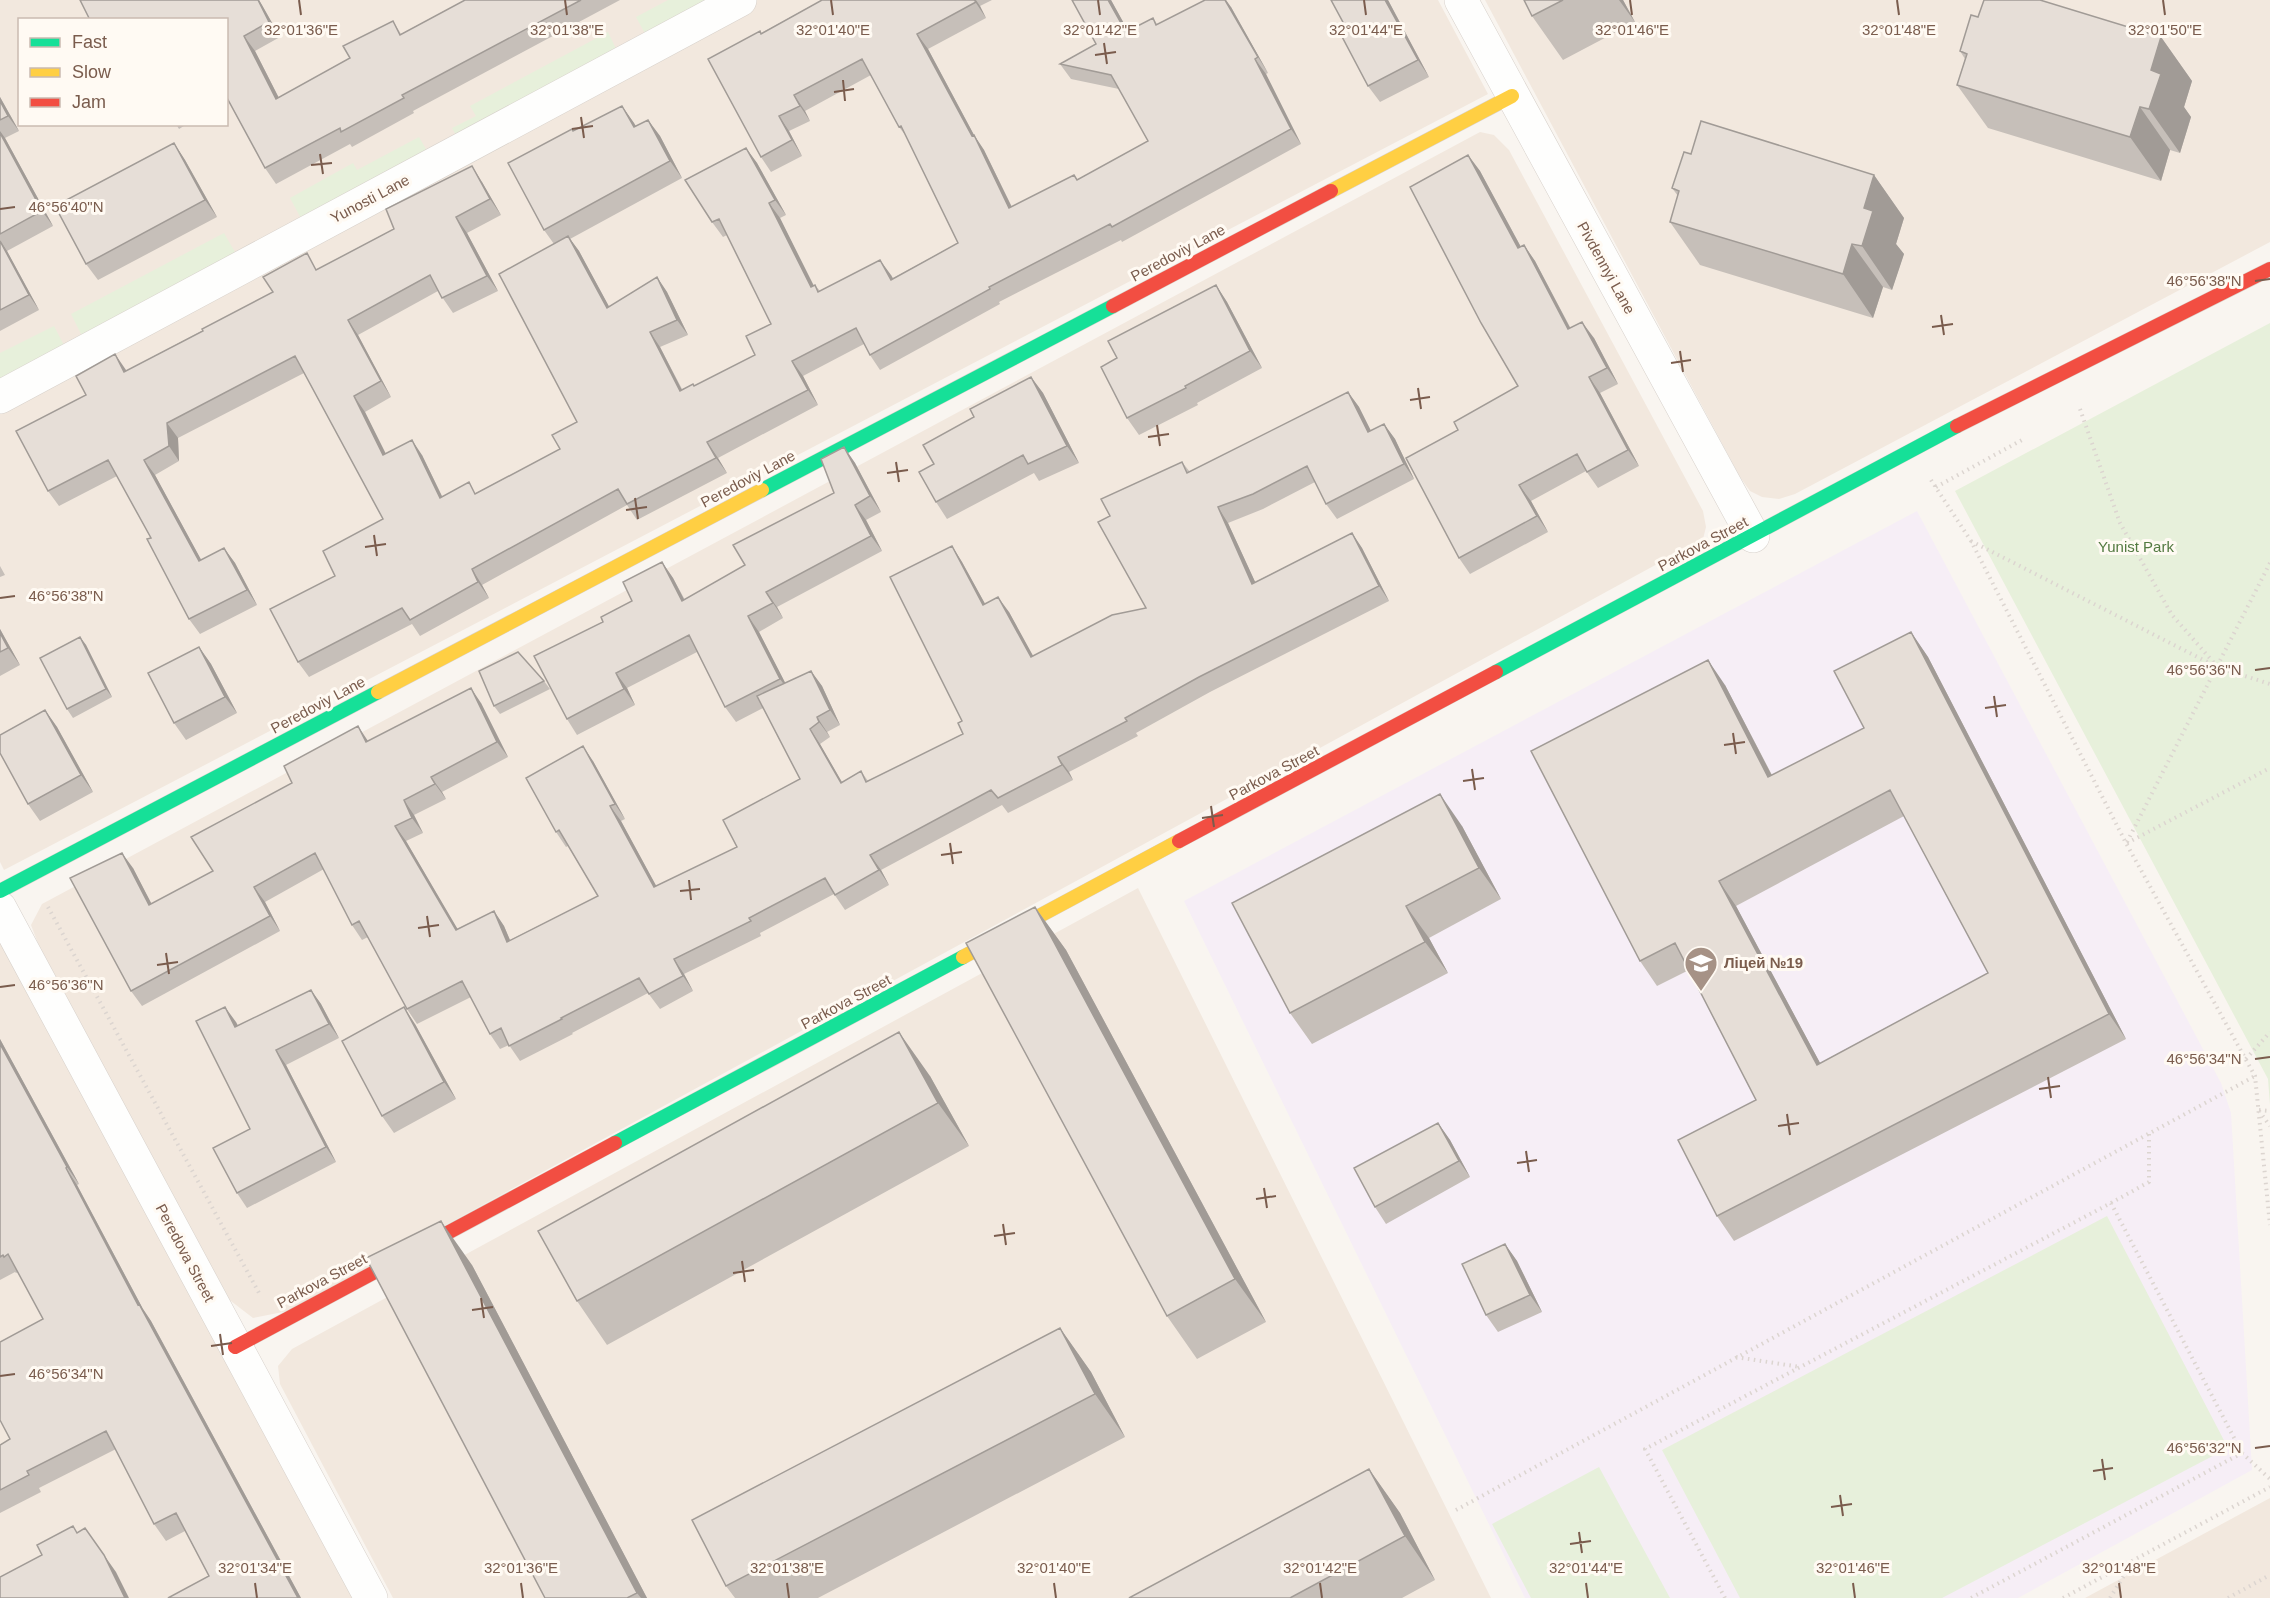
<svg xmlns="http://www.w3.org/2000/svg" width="2270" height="1598" viewBox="0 0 2270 1598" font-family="Arial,sans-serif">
<rect width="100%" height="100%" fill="#f9f5f0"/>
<path fill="#f2e8de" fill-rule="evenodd" d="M0,0H722L0,387ZM20,20H226V124H20Z
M755,0H1438L1488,94L4,870L0,862V405Z
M1485,0H2270V242L1795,494L1779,499L1762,497L1750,491L1740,477Z
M1480,132L1494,135L1509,150L1703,511L1706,527L1703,539L288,1311L253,1318L227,1298L39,946L31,925L42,904Z
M1138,888L1491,1598H393L280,1384L278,1366L292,1349Z
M0,941L355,1598H0Z
M2270,1498V1598H2085Z"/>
<path fill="#f6eef6" d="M1917,511L2221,1083L2231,1113L2252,1470L2018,1598H1525L1184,901Z"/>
<path fill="#e7f0db" d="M668,0H722L648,39L636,17Z
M608,32L619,55L459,141L452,128L476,116L470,106Z
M419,137L430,156L304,224L290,198L353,163L357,170Z
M224,233L239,259L85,342L71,314Z
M2270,323V1105L2268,1079L1955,491Z
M54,326L67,351L0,387V353Z
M2107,1216L2228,1448L1942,1598H1740L1662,1450Z
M1599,1467L1670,1598H1531L1492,1524Z"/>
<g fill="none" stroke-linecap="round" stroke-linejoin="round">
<defs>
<path id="street" d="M1461,0L1753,536
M0,397L740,0
M0,908L371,1598"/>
<path id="fast" d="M762,490L1113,306
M1496,672L1957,426
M0,891L378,692
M615,1143L963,957"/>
<path id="slow" d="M1331,191L1512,96
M378,692L762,490
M963,957L1179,841"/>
<path id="jam" d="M1113,306L1331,191
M1957,426L2270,269
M1179,841L1496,672
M235,1347L615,1143"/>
</defs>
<use href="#street" stroke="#d7d1cb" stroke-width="34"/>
<use href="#fast" stroke="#d9d2cb" stroke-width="15"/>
<use href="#slow" stroke="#d9d2cb" stroke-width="15"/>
<use href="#jam" stroke="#d9d2cb" stroke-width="15"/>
<path stroke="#dcd5d0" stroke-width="4" stroke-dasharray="1.5 4.5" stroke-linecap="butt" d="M2080,409L2120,523L2172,615L2215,664
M1931,480L1971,541L2126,843L2255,1076L2270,1225
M1936,487L2022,440
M1971,541L2217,667L2270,684
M2127,842L2270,563
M2127,843L2270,768
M48,907L259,1293
M2246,1059L2270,1032
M2259,1110L2270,1111
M2259,1111L2270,1126
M2111,1203L2149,1182V1134
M1736,1357L1800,1367
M2242,1453L2270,1479
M1456,1510L2255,1076
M1725,1598L1645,1449L2111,1203L2242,1453L1971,1598
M2063,1598L2270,1487
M2110,1598L2133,1561
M2228,1598L2270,1575"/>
<use href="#street" stroke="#fefefd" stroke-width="33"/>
<use href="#fast" stroke="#16e098" stroke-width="14"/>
<use href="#slow" stroke="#ffcf43" stroke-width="14"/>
<use href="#jam" stroke="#f24e42" stroke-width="14"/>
</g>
<path fill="#c6bfb9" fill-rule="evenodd" d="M80,0H259L280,37L255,51L279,98L350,58L393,21L401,34L465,0H620L413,111L414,113L352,147L350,144L276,184L265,168L229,102L226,103V20Z
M822,0H992L980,6L986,18L928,49L974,135L984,150L1012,207L1078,180L1148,141L1119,89L1071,79L1060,64L1096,44L1072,0H1111L1128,31L1153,18L1157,24L1231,7L1268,73L1266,74L1301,144L1122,242L1121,240L999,302L1000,304L880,370L870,355L864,344L803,376L818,405L718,458L727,473L637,520L627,505L482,585L489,598L420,636L412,624L309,677L298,662L335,576L383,519L304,373L178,438L179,461L155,475L201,560L224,548L235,563L257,605L200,634L189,619L151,538L117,476L59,506L48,491L86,395L126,371L482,182L501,215L467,233L498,291L453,313L438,291L358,335L391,397L365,412L385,454L422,455L442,496L476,493L560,449L577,422L554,244L544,230L573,131L622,106L636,126L648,120L660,136L682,178L570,239L579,251L609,307L657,277L667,292L688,335L660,347L682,389L694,386L755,355L771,324L727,235L723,237L712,222L746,148L757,163L786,215L780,218L813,286L815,285L820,291L891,275L893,278L958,243L906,136L899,127L871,75L805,111L810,121L789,131L802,156L771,172L761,157V33Z
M1331,0H1388L1429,77L1380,102L1368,86L1345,26Z
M1524,0H1623L1635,22L1563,60L1532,16Z
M1978,17L2161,37L2192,81L2184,107L2191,117L2180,153L2170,150L2161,181L1988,128L1957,85L1965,59L1960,51Z
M0,97L19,131L5,138L53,226L7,251L39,310L0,331Z
M176,124H187L179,129Z
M174,143L185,160L217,217L98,280L86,264Z
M1691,154L1874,175L1904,218L1896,244L1904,254L1892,290L1883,287L1873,318L1700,265L1670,222L1678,196L1672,188Z
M1468,155L1480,171L1521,247L1524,245L1535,261L1570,327L1594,338L1618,384L1600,393L1639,466L1598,488L1586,471L1531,501L1548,532L1470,574L1459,558L1458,430L1518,386Z
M1216,285L1227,302L1262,368L1197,403L1198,405L1139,435L1127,418L1117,358Z
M1031,377L1043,393L1079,463L1039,481L1034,473L947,519L936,502L934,464L974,417Z
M1348,392L1359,407L1371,431L1384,424L1395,439L1414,479L1337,519L1326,504L1315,482L1263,509L1228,523L1255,582L1352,533L1362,548L1389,601L1210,692L1136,733L1138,736L1069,772L1073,780L1008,813L1002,805L881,870L889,885L845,910L834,894L760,933L761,936L684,974L693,991L660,1009L648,993L572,1033L573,1034L520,1061L509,1045L500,1049L490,1034L471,997L417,1024L407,1009L368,937L362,940L352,925L324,869L265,902L280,931L142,1006L131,991L133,868L151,904L213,871L368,741L481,703L508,757L442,792L446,799L414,815L423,833L406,841L457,929L494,911L504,926L510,940L598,896L568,846L566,847L556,832L593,761L625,819L621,821L656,886L737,847L800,779L763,708L736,722L725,707L697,652L627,688L635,705L577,735L567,719L603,622L632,601L662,562L673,578L685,600L745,565L834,493L844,447L855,463L881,512L866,520L882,551L777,607L783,618L759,632L785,683L811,671L822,686L840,725L827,732L830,737L820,744L842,782L861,771L868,781L963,734L952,546L962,562L985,604L1009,612L1033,657L1146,608L1110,516L1182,462L1190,472Z
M0,566L5,575L0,577Z
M0,629L20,665L0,676Z
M1911,632L1928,657L2126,1039L1734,1241L1717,1216L1756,1100L1689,970L1657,986L1640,961L1725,685L1772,775L1864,728ZM1904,816L1988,973L1820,1063L1736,906Z
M80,637L86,645L112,697L73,718L67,709Z
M199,647L211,664L237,713L186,740L174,723Z
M544,681L550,689L500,714L494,706Z
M45,710L57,727L93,792L40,821L28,804Z
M1462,826L1501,899L1429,938L1448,973L1312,1044L1290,1013Z
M1035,907L1066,950L1266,1322L1197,1359L1167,1316Z
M311,990L321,1004L339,1038L286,1065L336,1162L247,1208L237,1193L250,1129L236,1022L238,1026Z
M415,1024L456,1099L394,1133L382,1116Z
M0,1039L79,1184L77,1185L143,1309L151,1321L301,1598L209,1576L185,1531L166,1541L154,1524L116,1449L39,1488L41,1492L0,1513V1445L10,1439L43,1319L18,1272L16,1273L15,1272L0,1280Z
M930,1076L969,1146L607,1345L577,1301Z
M1438,1123L1450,1140L1470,1177L1386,1224L1375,1207Z
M1505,1244L1517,1261L1542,1312L1498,1332L1486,1315Z
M472,1265L647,1598H545Z
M1060,1328L1091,1372L1125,1437L818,1598H735L726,1586Z
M1369,1469L1400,1513L1435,1580L1402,1598H1129Z"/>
<path fill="#a19b96" d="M258,0H259L262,5L280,37L269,22Z
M974,0H976L980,6L986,18Z
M1108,0H1111L1137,47L1126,32Z
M1225,0H1226L1231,7L1268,73L1258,57Z
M1385,0H1388L1429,77L1418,60Z
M1619,0H1623L1635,22Z
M917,34L928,49L974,135L984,150L1020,224L1009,208Z
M244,36L255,51L287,114L276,99Z
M2161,37L2192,81L2184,107L2191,117L2180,153L2149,109L2151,70Z
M1255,59L1266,74L1301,144L1291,129Z
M794,95L805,111L810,121L800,106Z
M0,97L19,131L8,116L0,101Z
M622,106L634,123L645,144L634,127Z
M2140,107L2170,150L2161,181L2130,137Z
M779,116L789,131L802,156L792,140Z
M648,120L660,136L682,178L670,161Z
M0,131L5,138L53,226L42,211L0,133Z
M174,143L185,160L217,217L205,200Z
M746,148L757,163L786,215L775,200Z
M1468,155L1480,171L1530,264L1518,248Z
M472,166L482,182L501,215L490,199Z
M1874,175L1904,218L1896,244L1904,254L1892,290L1862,246L1864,208Z
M769,203L780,218L822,302L811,287Z
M456,217L467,233L498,291L487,276Z
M568,236L579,251L618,323L607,308Z
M0,240L7,251L39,310L29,295Z
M1852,244L1883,287L1873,318L1843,274Z
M1524,245L1535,261L1579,345L1568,329Z
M880,260L891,275L901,295L891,280Z
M657,277L667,292L688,335L677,320Z
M1216,285L1227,302L1262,368L1250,351Z
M348,320L358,335L391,397L381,381Z
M1582,322L1594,338L1618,384L1607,368Z
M650,332L660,347L690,406L680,391Z
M115,354L126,370L135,387L124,372Z
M792,361L803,376L818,405L808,390Z
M1031,377L1043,393L1079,463L1067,446Z
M1589,377L1600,393L1639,466L1628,450Z
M1348,392L1359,407L1379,447L1368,432Z
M354,396L365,412L394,470L383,455Z
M167,423L178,438L179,461L169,446Z
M1384,424L1395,439L1414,479L1404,464Z
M412,440L422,455L450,513L440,498Z
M707,442L718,458L727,473L716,458Z
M844,447L855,463L881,512L870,496Z
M144,460L155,475L210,576L199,561Z
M1519,485L1531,501L1548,532L1537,516Z
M855,505L866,520L882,551L871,536Z
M1218,507L1228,523L1263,599L1252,584Z
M1352,533L1362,548L1389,601L1379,586Z
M952,546L962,562L994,620L983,605Z
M224,548L235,563L257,605L247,590Z
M662,562L673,578L693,617L682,601Z
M472,569L482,585L489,598L478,582Z
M766,592L777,607L783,618L773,603Z
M998,597L1009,612L1042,672L1031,657Z
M748,616L759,632L791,694L780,679Z
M0,629L20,665L8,648L0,633Z
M1911,632L1928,657L2126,1039L2109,1014Z
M80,637L86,645L112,697L106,689Z
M199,647L211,664L237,713L225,697Z
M1708,660L1725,685L1785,801L1768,777Z
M811,671L822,686L840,725L830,710Z
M616,673L627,688L635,705L624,689Z
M471,688L481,703L508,757L497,742Z
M45,710L57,727L93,792L81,775Z
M817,717L827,732L830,737L819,722Z
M358,726L368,741L366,742Z
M810,729L820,744L851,798L841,783Z
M583,746L593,761L625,819L615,804Z
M1058,757L1069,772L1073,780L1062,765Z
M431,777L442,792L446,799L435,784Z
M1440,794L1462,826L1501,899L1479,868Z
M404,800L414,815L423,833L412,818Z
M610,806L621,821L665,902L654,887Z
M395,826L406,841L467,945L456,930Z
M122,853L133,868L160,920L149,905Z
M870,855L881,870L889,885L879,870Z
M1719,881L1736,906L1834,1089L1817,1065Z
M254,887L265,902L280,931L270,916Z
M1406,906L1429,938L1448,973L1425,942Z
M1035,907L1066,950L1266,1322L1235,1279Z
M494,911L504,926L517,957L507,942Z
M674,959L684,974L693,991L683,976Z
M311,990L321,1004L339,1038L329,1024Z
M225,1007L236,1022L246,1042L235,1027Z
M404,1007L415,1024L456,1099L444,1082Z
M899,1032L930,1076L969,1146L938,1103Z
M0,1039L79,1184L67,1167L0,1044Z
M276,1050L286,1065L336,1162L326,1147Z
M1438,1123L1450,1140L1470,1177L1459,1161Z
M66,1168L77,1185L143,1309L151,1321L301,1598H298L138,1305Z
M441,1221L472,1265L647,1598H641L637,1593Z
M1505,1244L1517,1261L1542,1312L1530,1295Z
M1060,1328L1091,1372L1125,1437L1095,1394Z
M1369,1469L1400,1513L1435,1580L1405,1536Z
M104,1555L116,1572L129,1598H125Z"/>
<path fill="#e6ded7" stroke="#a19b96" stroke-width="1.5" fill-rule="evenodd" d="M80,0H258L269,22L244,36L276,99L350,58L343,46L393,21L400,35L465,0H581L402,95L404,98L341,132L340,128L265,168L226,96V20H90Z
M822,0H974L976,2L917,34L972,136L974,135L1009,208L1074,175L1077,180L1148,141L1111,75L1060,64L1096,44L1072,0H1108L1126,32L1153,18L1156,25L1205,0H1225L1258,57L1255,59L1291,129L1112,227L1110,224L989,287L990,289L870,355L856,328L792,361L808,390L707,442L716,458L627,504L618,489L472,569L478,582L410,620L402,608L298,662L270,609L335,576L323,551L383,519L295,356L167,423L169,446L144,460L199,561L224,548L247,590L189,619L147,539L151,538L108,460L48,491L16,431L86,395L76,376L115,354L124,372L203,331L202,329L273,292L263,277L307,253L316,270L394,229L386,209L472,166L490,199L456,217L487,276L442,298L430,275L348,320L381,381L354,396L383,455L412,440L440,498L469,482L475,494L560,449L552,435L577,422L499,274L568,236L607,308L657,277L677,320L650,332L680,391L693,384L694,386L755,355L746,336L771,324L719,219L712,222L685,180L746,148L775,200L769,203L811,287L815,285L818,292L880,260L891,280L958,243L901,126L899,127L862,59L794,95L800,106L779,116L792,140L761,157L708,59L760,31L761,34Z
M1331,0H1385L1418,60L1368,86L1338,29L1345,26Z
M1524,0H1563L1532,16Z
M1984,0H2040L2161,37L2151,70L2161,74L2149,109L2140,107L2130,137L1957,85L1967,54L1960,51L1971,15L1978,17Z
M0,101L8,116L0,120Z
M622,106L634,127L648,120L670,161L544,230L508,163L572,129L573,131Z
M1701,121L1874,175L1864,208L1873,211L1862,246L1852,244L1843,274L1670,222L1679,191L1672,188L1684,152L1691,154Z
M0,133L42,211L0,234Z
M174,143L205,200L86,264L55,206Z
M1468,155L1518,248L1524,245L1568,329L1582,322L1607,368L1589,377L1628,450L1587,472L1577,454L1519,485L1537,516L1459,558L1406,458L1458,430L1454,422L1518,386L1481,323L1410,187Z
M0,241L29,295L0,310Z
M1216,285L1250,351L1185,386L1186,388L1127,418L1101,367L1117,358L1108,341Z
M1031,377L1067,446L1028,464L1023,455L936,502L919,472L934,464L923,445L974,417L970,409Z
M1348,392L1368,432L1384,424L1404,464L1326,504L1307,466L1253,494L1218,507L1252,584L1352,533L1379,586L1199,677L1125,718L1127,721L1058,757L1062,765L998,798L991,790L870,855L879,870L835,895L825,878L749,918L751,921L674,959L683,976L649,994L639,978L561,1018L562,1019L509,1046L501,1028L490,1034L462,981L407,1009L359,921L352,925L315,853L254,887L270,916L131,991L70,878L122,853L149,905L213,871L191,837L292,783L284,766L358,726L366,742L471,688L497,742L431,777L435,784L404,800L412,818L395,826L456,930L494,911L507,942L598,896L559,830L556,832L526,778L583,746L615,804L610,806L654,887L737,847L723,820L800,779L757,696L811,671L830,710L817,717L819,722L810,729L841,783L861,771L866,782L963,734L958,723L962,721L890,577L952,546L983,605L998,597L1031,657L1112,615L1146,608L1098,522L1110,516L1101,499L1182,462L1187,473Z
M844,447L870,496L855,505L871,536L766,592L773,603L748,616L780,679L725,707L689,635L616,673L624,689L567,719L534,656L603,622L601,617L632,601L623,582L662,562L682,601L745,565L733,545L834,493L821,459Z
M1911,632L2109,1014L1717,1216L1678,1140L1756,1100L1675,943L1640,961L1531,751L1708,660L1768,777L1864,728L1834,671ZM1890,790L1988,973L1817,1065L1719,881Z
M0,633L8,648L0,652Z
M80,637L106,689L67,709L40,658Z
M199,647L225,697L174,723L148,673Z
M518,652L544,681L494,706L479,671Z
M45,710L81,775L28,804L0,753V735Z
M1440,794L1479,868L1406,906L1425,942L1290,1013L1232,903Z
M1035,907L1235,1279L1167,1316L966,943Z
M311,990L329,1024L276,1050L326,1147L237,1193L213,1148L250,1129L196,1021L225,1007L235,1027Z
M404,1007L444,1082L382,1116L342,1041Z
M899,1032L938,1103L577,1301L538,1231Z
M0,1044L67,1167L66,1168L138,1305L139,1304L298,1598H168L209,1576L176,1513L154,1524L106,1431L27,1471L29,1475L0,1490V1445L10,1439L0,1420V1342L43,1319L8,1254L4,1257L3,1255L0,1257Z
M1438,1123L1459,1161L1375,1207L1354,1168Z
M441,1221L637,1593L627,1598H545L366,1258Z
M1505,1244L1530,1295L1486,1315L1462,1264Z
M1060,1328L1095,1394L726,1586L692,1520Z
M1369,1469L1405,1536L1290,1598H1129Z
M73,1526L77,1533L85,1528L104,1555L125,1598H0V1577L42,1555L37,1545Z"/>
<path fill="none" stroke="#7a5c4d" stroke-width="2" d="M299,0L301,15M565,0L567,15M831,0L833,15M1098,0L1100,15M1364,0L1366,15M1630,0L1632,15M1897,0L1899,15M2163,0L2165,15M1104,43L1107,64M1095,55L1116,52M843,80L845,101M834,92L854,89M581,117L584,138M572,129L593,126M320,154L323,174M311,165L332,163M0,209L15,207M2255,281L2270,279M1941,315L1944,335M1932,327L1953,324M1680,351L1683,372M1671,363L1691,360M1418,388L1421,409M1410,400L1430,397M1157,425L1160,446M1148,437L1169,434M896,462L899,482M887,473L908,470M635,498L638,519M626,510L647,507M374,535L377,556M365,547L386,544M0,598L15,596M2255,670L2270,668M1994,696L1997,717M1985,708L2006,705M1733,733L1736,754M1724,745L1745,742M1472,769L1475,790M1463,781L1484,778M1211,806L1214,827M1202,818L1223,815M950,843L953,864M941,855L962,852M689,880L691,900M680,891L700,889M427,916L430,937M418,928L439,925M166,953L169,974M157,965L178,962M0,987L15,985M2255,1059L2270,1057M2048,1077L2051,1098M2039,1089L2060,1086M1787,1114L1790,1135M1778,1126L1799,1123M1526,1151L1529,1172M1517,1163L1537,1160M1264,1188L1267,1208M1256,1199L1276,1196M1003,1224L1006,1245M994,1236L1015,1233M742,1261L745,1282M733,1273L754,1270M481,1298L484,1318M472,1310L493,1307M220,1334L223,1355M211,1346L232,1343M0,1376L15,1374M2255,1448L2270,1446M2102,1459L2105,1480M2093,1471L2113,1468M1840,1495L1843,1516M1831,1507L1852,1504M1579,1532L1582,1553M1570,1544L1591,1541M255,1583L257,1598M521,1583L523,1598M787,1583L789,1598M1054,1583L1056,1598M1320,1583L1322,1598M1586,1583L1588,1598M1853,1583L1855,1598M2119,1583L2121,1598"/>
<defs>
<symbol id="school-pin" viewBox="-11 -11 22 30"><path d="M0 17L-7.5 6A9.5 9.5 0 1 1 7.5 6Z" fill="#a69286" stroke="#fffaf3"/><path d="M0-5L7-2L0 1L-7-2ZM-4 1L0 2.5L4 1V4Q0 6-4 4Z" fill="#fff"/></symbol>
</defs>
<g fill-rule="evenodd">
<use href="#school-pin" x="1682" y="944" width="38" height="52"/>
</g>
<g text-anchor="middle" stroke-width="6" stroke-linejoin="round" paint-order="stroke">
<g font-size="15" fill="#7a5c4d" stroke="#fffaf3">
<text transform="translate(370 199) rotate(-28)" y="5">Yunosti Lane</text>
<text transform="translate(1178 253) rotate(-28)" y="5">Peredoviy Lane</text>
<text transform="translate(1606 268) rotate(61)" y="5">Pivdennyi Lane</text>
<text transform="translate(748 479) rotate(-28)" y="5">Peredoviy Lane</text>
<text transform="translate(1703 544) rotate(-28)" y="5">Parkova Street</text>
<text transform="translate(318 705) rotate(-28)" y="5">Peredoviy Lane</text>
<text transform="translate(1274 773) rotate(-28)" y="5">Parkova Street</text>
<text transform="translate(846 1002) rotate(-28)" y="5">Parkova Street</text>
<text transform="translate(185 1253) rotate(62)" y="5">Peredova Street</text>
<text transform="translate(322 1281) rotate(-28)" y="5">Parkova Street</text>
</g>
<g font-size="15" fill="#537a41" stroke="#fffaf3">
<text x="2136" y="552">Yunist Park</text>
</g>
<g font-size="15" font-weight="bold" fill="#7a5c4d" stroke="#fffaf3" text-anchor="start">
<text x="1724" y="968">Ліцей №19</text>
</g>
</g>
<g font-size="15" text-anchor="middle" fill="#7a5c4d" stroke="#fffaf3" stroke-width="6" stroke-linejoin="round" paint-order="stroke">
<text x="301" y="35">32°01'36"E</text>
<text x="567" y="35">32°01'38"E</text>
<text x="833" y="35">32°01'40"E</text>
<text x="1100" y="35">32°01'42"E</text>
<text x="1366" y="35">32°01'44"E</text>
<text x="1632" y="35">32°01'46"E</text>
<text x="1899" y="35">32°01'48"E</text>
<text x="2165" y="35">32°01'50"E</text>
<text x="66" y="212">46°56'40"N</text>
<text x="2204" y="286">46°56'38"N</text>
<text x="66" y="601">46°56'38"N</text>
<text x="2204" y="675">46°56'36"N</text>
<text x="66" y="990">46°56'36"N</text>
<text x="2204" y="1064">46°56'34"N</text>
<text x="66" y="1379">46°56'34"N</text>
<text x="2204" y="1453">46°56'32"N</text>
<text x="255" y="1573">32°01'34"E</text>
<text x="521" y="1573">32°01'36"E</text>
<text x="787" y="1573">32°01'38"E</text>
<text x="1054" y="1573">32°01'40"E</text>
<text x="1320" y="1573">32°01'42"E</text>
<text x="1586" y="1573">32°01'44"E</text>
<text x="1853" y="1573">32°01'46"E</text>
<text x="2119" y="1573">32°01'48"E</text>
</g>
<rect x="18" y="18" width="210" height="108" fill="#fffaf3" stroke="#cabbb1" stroke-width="1.5"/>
<rect x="30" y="38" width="30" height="9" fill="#16e098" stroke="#cabbb1" stroke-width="1.5"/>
<text x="72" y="48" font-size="18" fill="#7a5c4d">Fast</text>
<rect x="30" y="68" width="30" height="9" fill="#ffcf43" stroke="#cabbb1" stroke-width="1.5"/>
<text x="72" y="78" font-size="18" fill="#7a5c4d">Slow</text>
<rect x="30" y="98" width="30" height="9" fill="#f24e42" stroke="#cabbb1" stroke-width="1.5"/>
<text x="72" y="108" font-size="18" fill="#7a5c4d">Jam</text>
</svg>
